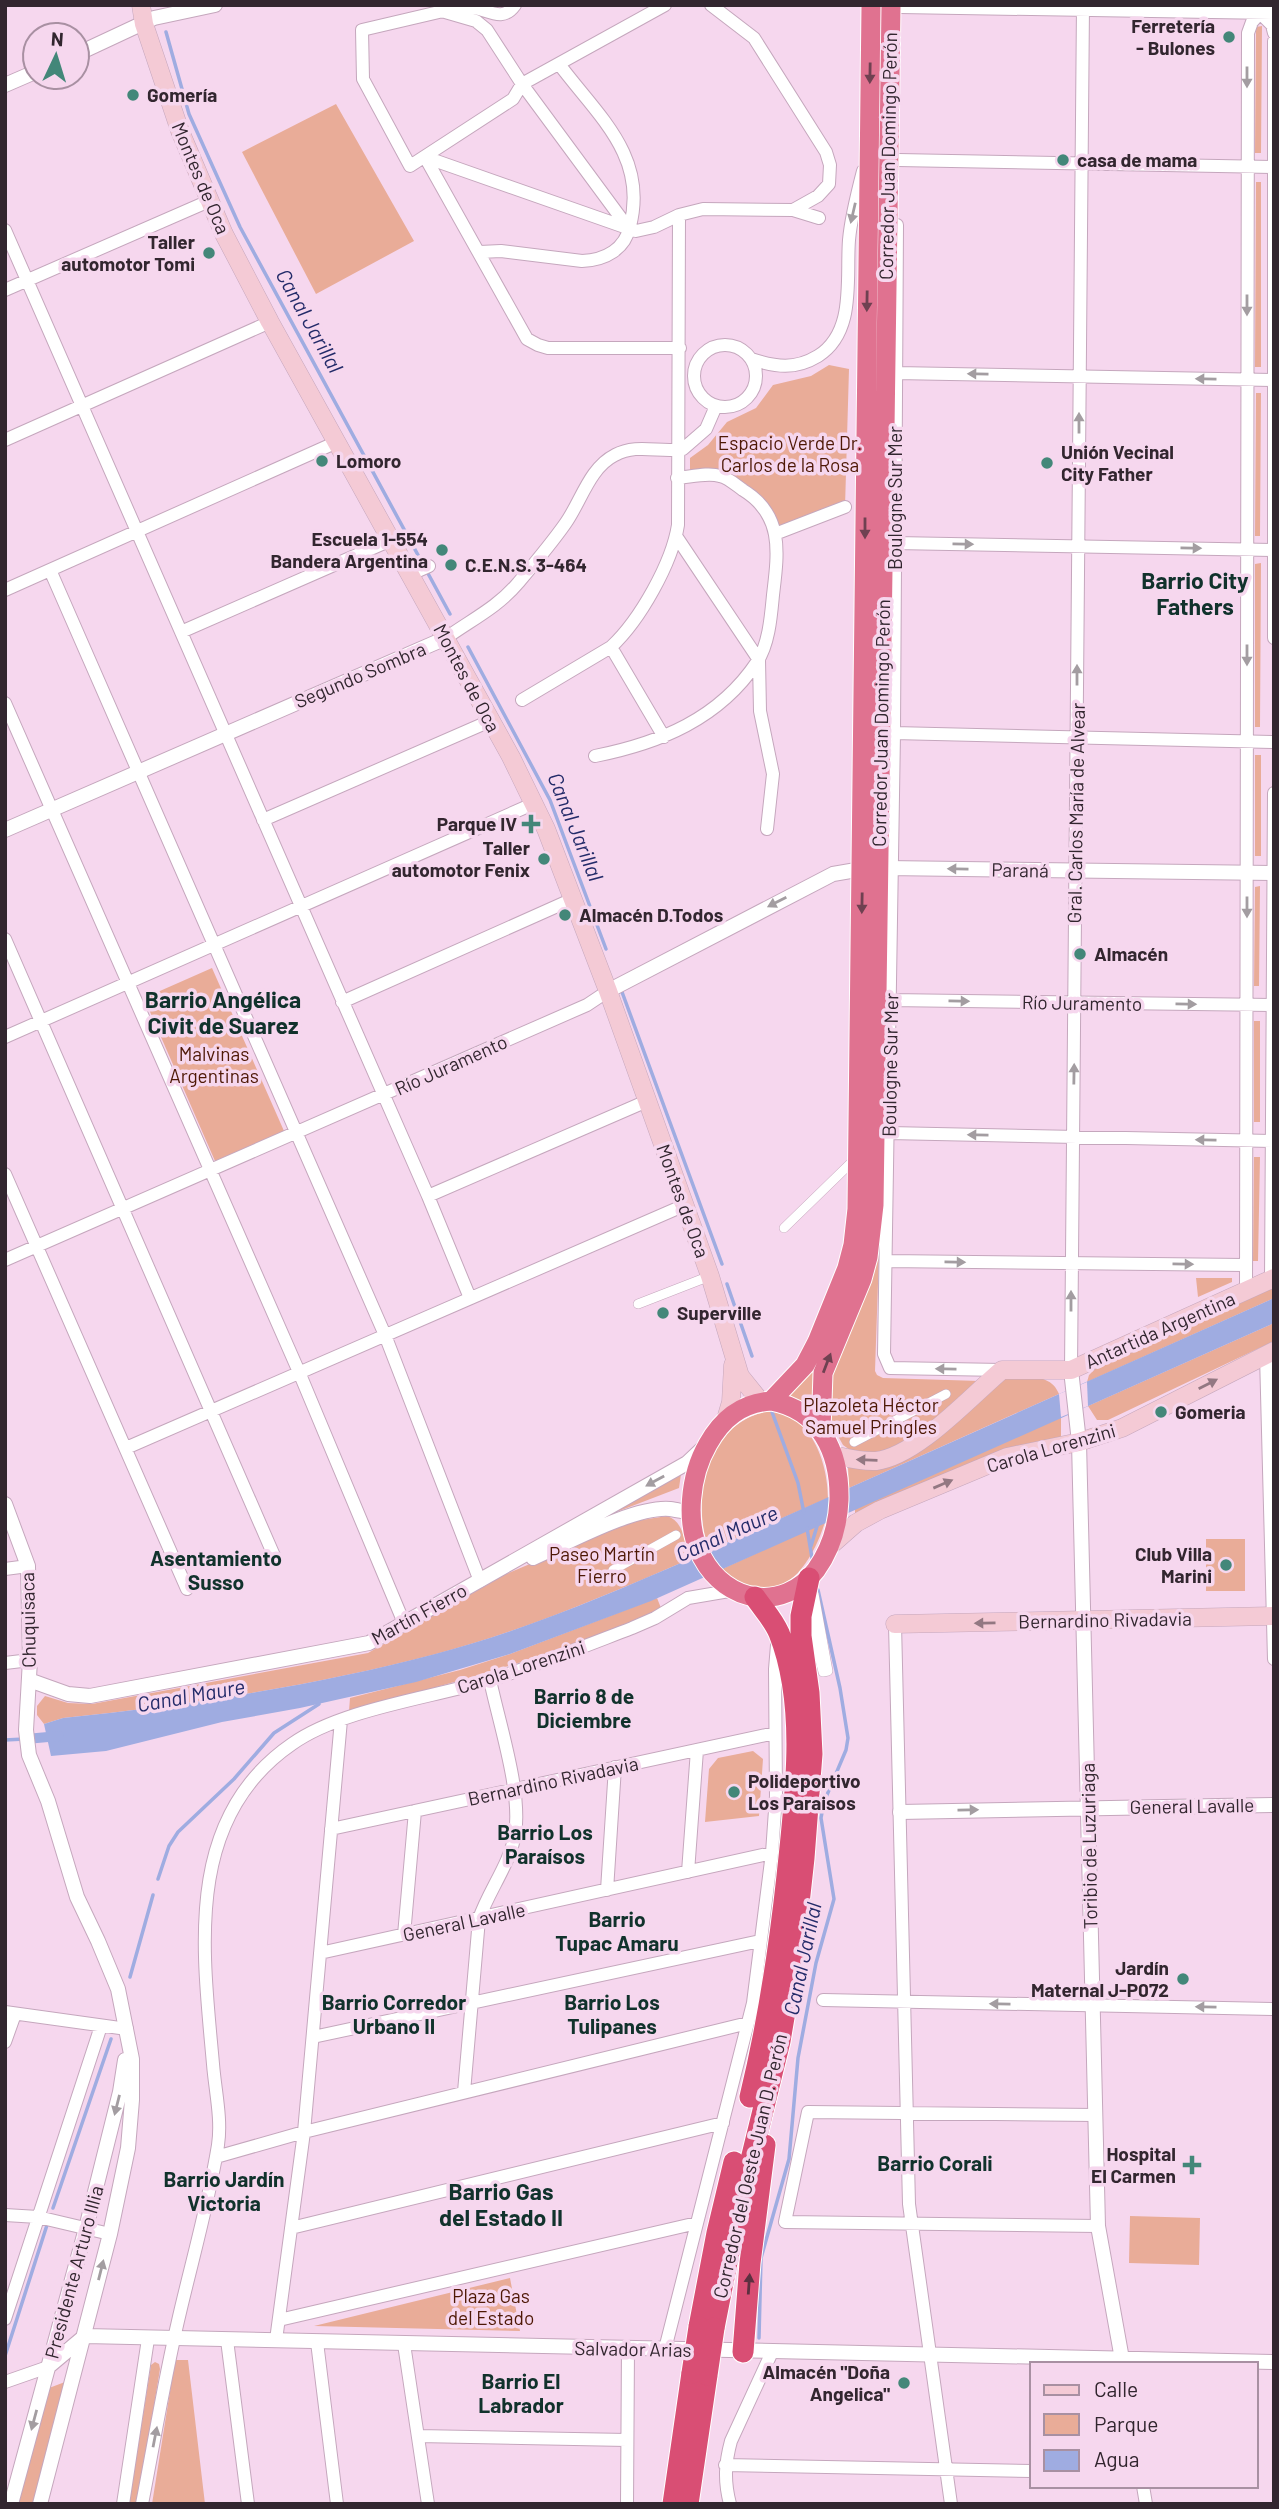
<svg xmlns="http://www.w3.org/2000/svg" width="1279" height="2509" viewBox="0 0 1279 2509" font-family="Barlow,sans-serif">
<rect width="100%" height="100%" fill="#f6d7ee"/>
<path fill="#e9ac98" d="M1262,26L1261,153H1255L1256,27Z
M336,104L414,241L316,294L242,152Z
M1256,182H1261V367H1255Z
M829,365L849,369L845,507L775,534L772,522L720,476L690,477V458L708,445L727,422L756,408L773,385L811,376Z
M1256,393H1261L1260,536H1255Z
M1261,563L1260,727H1255V564Z
M1255,755H1261V856H1255Z
M1260,886L1259,986H1254L1255,887Z
M212,968L284,1131L215,1161L144,998Z
M1254,1021H1260V1122H1254Z
M1254,1157H1260L1258,1261H1253Z
M879,1254L875,1371L877,1375L883,1378L980,1381L907,1442L874,1455L850,1450L843,1445L832,1425L829,1415V1376Z
M1196,1278H1232V1282L1198,1297Z
M1274,1284V1298L1087,1382L1089,1375L1098,1366Z
M1274,1323V1341L1108,1420H1097L1088,1406Z
M827,1336L812,1409L784,1393Z
M1001,1378C1022,1378 1050,1371 1059,1394L849,1488L848,1467H872Z
M764,1412C809,1408 828,1461 828,1498L709,1550C691,1499 705,1427 764,1412Z
M1061,1417V1437L857,1515L855,1513V1509Z
M681,1474L679,1488L619,1511L617,1508Z
M667,1516C685,1522 684,1543 690,1559C607,1595 523,1631 436,1654C313,1686 189,1705 63,1718L44,1724L37,1715V1706L45,1696L68,1703L92,1704L368,1653L504,1575L629,1522Z
M825,1522C813,1560 786,1606 739,1584C733,1581 727,1574 722,1569Z
M1206,1539H1245V1591H1206Z
M657,1598L661,1608C629,1625 595,1637 561,1649C491,1673 420,1692 349,1711L350,1698L460,1670L510,1654Z
M753,1751L763,1759L759,1816L705,1822L709,1769L718,1758Z
M1130,2216L1200,2218L1199,2265L1129,2263Z
M510,2278L520,2331L314,2326Z
M175,2360H188L205,2504H152Z
M155,2362L159,2364L160,2369L138,2504H129L151,2365Z
M65,2382L33,2504H18L49,2388Z"/>
<path fill="#9face1" d="M1274,1298V1323L651,1601L510,1654L416,1682L300,1708L222,1722L106,1751L51,1756L44,1724L63,1718C189,1705 313,1686 435,1654C523,1631 607,1595 690,1559Z"/>
<path fill="#f6d7ee" d="M1087,1382L1088,1406L1061,1417L1059,1394Z"/>
<g fill="none" stroke-linecap="round" stroke-linejoin="round">
<path stroke="#9face1" stroke-width="3.5" d="M166,32L189,114L240,227L450,614
M468,647L550,800L606,949
M622,992L722,1264
M727,1284L752,1356
M772,1412L798,1483L804,1513
M807,1528L812,1558
M811,1546L818,1523
M5,1740L24,1739
M158,1879L169,1846L178,1832L234,1779L274,1733L319,1704
M130,1977L153,1895
M53,2208L111,2039
M759,2338L761,2258L789,2159L798,2058L816,1963L834,1899L821,1818L824,1802L846,1750L848,1738L840,1688L818,1590
M5,2356L47,2225"/>
<path stroke="#9face1" stroke-width="10" d="M26,1739L59,1736"/>
<defs>
<path id="pedestrian" d="M784,1228L856,1158
M638,1304L710,1276
M854,1442L946,1394
M613,1570L676,1535
M809,1615L823,1672L828,1671L814,1594L810,1595"/>
<path id="minor" d="M711,5L754,38L826,152L830,165L829,184L818,196L793,210
M466,7C485,6 501,25 515,5
M900,7L1274,13
M445,12L476,21L487,30L522,84L513,99L410,166L363,79L362,30L469,5
M1260,13L1272,25L1274,33
M1274,41V638
M425,157L636,231L654,227L679,215L703,209L793,210L819,218
M425,157L527,339L538,345L548,348H680
M898,160L1274,167
M897,225L894,733L884,1354L890,1368L1002,1370
M629,229L522,84L665,5
M5,230L428,1196L470,1298
M480,252L501,251L582,261C606,260 625,249 630,226C648,156 598,116 559,64
M5,290L209,201
M694 376a31 31 0 1 1 62 0a31 31 0 1 1-62 0Z
M751,359C776,367 795,370 818,356C856,332 846,279 849,240C851,217 857,194 863,171
M896,373L1274,380
M5,440L270,322
M775,534L845,507
M676,536L759,660L760,711L773,774L767,829
M895,543L1274,550
M50,570L385,1335L480,1581
M411,574L429,566
M5,590L337,442
M181,632L391,540
M446,638C471,620 498,607 518,583C534,564 551,544 565,524C581,502 589,468 615,455C637,443 660,453 683,449L706,429L716,406
M611,647L664,737
M522,700L611,647C640,620 672,563 678,525L679,215
M5,703L299,1372L404,1623
M894,733L1274,742
M595,756C660,743 719,719 757,662C769,644 771,616 773,595C778,553 784,515 743,490C736,485 727,477 720,476C708,472 690,477 677,478
M263,820L490,721
M5,939L275,1558
M890,1000L1274,1005
M342,1002L573,899
M5,1037L535,803
M889,1133L1274,1141
M5,1174L187,1589
M428,1196L647,1101
M5,1260L587,1005L608,991
M887,1261L1244,1265
M1271,1280L1274,793
M1246,1292L1248,33L1252,22L1260,13V5
M1266,1355L1274,1659
M1071,1370L1083,5
M126,1448L685,1205
M5,1569L28,1566
M895,1624L909,2204L951,2504
M5,1663L30,1660
M331,1829L775,1733
M688,1872L697,1750
M607,1890L615,1767
M404,1935L415,1811
M320,1953L772,1853
M823,2000L1274,2009
M5,2012L127,2029
M313,2037L760,1941
M5,2042L15,2014
M464,2092L479,1919C489,1890 510,1864 515,1834C522,1792 499,1723 490,1680
M1096,2115L808,2112L785,2222L1098,2226
M216,2157L304,2132L748,2023
M5,2215L38,2217L110,2234
M291,2228L723,2123
M5,2319L101,2026
M279,2320L697,2223
M227,2340L248,2504
M276,2340L304,2132L341,1720
M317,2342L337,2504
M404,2344L428,2504
M665,2349L753,2003L772,1853L776,1796L775,1669L777,1645
M5,2382L48,2367
M418,2436L627,2440
M725,2465L1032,2471
M1143,2486L1146,2504
M123,2504L148,2339
M142,2504C154,2443 164,2381 178,2321C191,2264 209,2202 218,2145C222,2119 215,2090 213,2064C203,1951 183,1819 292,1744C341,1709 431,1698 490,1680C538,1665 585,1646 632,1628L655,1618L688,1598L735,1590
M627,2504L628,2348
M730,2504C724,2481 725,2463 731,2441L772,2352"/>
<path id="tertiary" d="M77,54L154,18L215,5
M5,85L35,72
M5,830L446,638
M608,991L833,874L862,869L886,868L1274,873
M1071,1370L1079,1442L1098,2226L1122,2359
M5,1504L28,1566L30,1660L26,1730L29,1755L48,1801L77,1897L98,1941L118,1989L132,2059V2100L128,2148L110,2234L40,2504
M533,1558C568,1543 634,1506 670,1509C677,1510 685,1512 692,1513
M29,1680L68,1694L90,1696L369,1643L687,1463L704,1447
M900,1812L1274,1805
M48,2367L85,2336L1274,2362
M11,2504L86,2228L120,2092L125,2060"/>
<path id="secondary" d="M141,5L144,24L180,131L224,234L270,322L511,757L546,829L608,991L710,1276L740,1376L761,1402
M726,1419L731,1402L733,1365
M833,1455C847,1458 862,1462 876,1461C917,1456 970,1397 1002,1370H1071L1274,1278
M831,1545L856,1523L880,1510L1007,1457L1079,1442L1122,1428L1274,1351
M895,1624L1274,1616"/>
<path id="trunk" d="M771,1401L805,1365L817,1342L847,1268L853,1245L857,1209L871,5
M771,1401C820,1410 840,1452 839,1500C838,1526 831,1549 816,1570C783,1613 726,1603 702,1557C684,1524 690,1475 708,1444C722,1419 741,1403 771,1401Z
M821,1431L823,1373L862,1279L868,1257L874,1205L891,5"/>
<path id="motorway" d="M750,2097C768,2023 779,1951 787,1876C795,1799 808,1706 779,1633C773,1619 763,1609 755,1597
M699,2327L717,2233L734,2162
M714,2328L732,2237L780,2041L791,1976L804,1858L812,1754L809,1693L801,1636V1616L809,1578
M743,2352L750,2263L765,2145
M673,2504L692,2373
M688,2504L707,2375"/>
</defs>
<use href="#pedestrian" stroke="#c5a7bd" stroke-width="10"/>
<use href="#minor" stroke="#c5a7bd" stroke-width="14"/>
<use href="#tertiary" stroke="#c5a7bd" stroke-width="16"/>
<use href="#secondary" stroke="#c5a7bd" stroke-width="19"/>
<use href="#trunk" stroke="#fff" stroke-width="21"/>
<use href="#motorway" stroke="#fff" stroke-width="23"/>
<use href="#pedestrian" stroke="#fff" stroke-width="9"/>
<use href="#minor" stroke="#fff" stroke-width="12"/>
<use href="#tertiary" stroke="#fff" stroke-width="14"/>
<use href="#secondary" stroke="#f4cad5" stroke-width="18"/>
<use href="#trunk" stroke="#e07290" stroke-width="19"/>
<use href="#motorway" stroke="#d94e74" stroke-width="21"/>
<defs>
<path id="motorway-bridge" d="M692,2373L699,2327
M707,2375L714,2328"/>
</defs>
<use href="#motorway-bridge" stroke="#fff" stroke-width="23" stroke-linecap="butt"/>
<use href="#motorway-bridge" stroke="#d94e74" stroke-width="21"/>
</g>
<defs><path id="oneway-solid" d="M-6-.8H1V-3.2L6.5 0L1 3.2V.8H-6Z" transform="scale(1.75)"/></defs>
<g fill="#6f4151">
<use href="#oneway-solid" transform="translate(870 73) rotate(91)"/>
<use href="#oneway-solid" transform="translate(867 301) rotate(91)"/>
<use href="#oneway-solid" transform="translate(865 528) rotate(90)"/>
<use href="#oneway-solid" transform="translate(862 903) rotate(91)"/>
<use href="#oneway-solid" transform="translate(827 1363) rotate(-69)"/>
</g>
<g fill="#a39da1">
<use href="#oneway-solid" transform="translate(1247 77) rotate(90)"/>
<use href="#oneway-solid" transform="translate(853 213) rotate(103)"/>
<use href="#oneway-solid" transform="translate(1247 305) rotate(90)"/>
<use href="#oneway-solid" transform="translate(978 374) rotate(-179)"/>
<use href="#oneway-solid" transform="translate(1206 379) rotate(-179)"/>
<use href="#oneway-solid" transform="translate(1079 423) rotate(-90)"/>
<use href="#oneway-solid" transform="translate(963 544) rotate(1)"/>
<use href="#oneway-solid" transform="translate(1191 548) rotate(1)"/>
<use href="#oneway-solid" transform="translate(1247 655) rotate(90)"/>
<use href="#oneway-solid" transform="translate(1077 675) rotate(-90)"/>
<use href="#oneway-solid" transform="translate(958 869) rotate(-179)"/>
<use href="#oneway-solid" transform="translate(777 902) rotate(153)"/>
<use href="#oneway-solid" transform="translate(1247 907) rotate(90)"/>
<use href="#oneway-solid" transform="translate(959 1001) rotate(1)"/>
<use href="#oneway-solid" transform="translate(1186 1004) rotate(1)"/>
<use href="#oneway-solid" transform="translate(1074 1074) rotate(-89)"/>
<use href="#oneway-solid" transform="translate(978 1135) rotate(-179)"/>
<use href="#oneway-solid" transform="translate(1206 1140) rotate(-179)"/>
<use href="#oneway-solid" transform="translate(955 1262) rotate(1)"/>
<use href="#oneway-solid" transform="translate(1183 1264) rotate(1)"/>
<use href="#oneway-solid" transform="translate(1071 1301) rotate(-90)"/>
<use href="#oneway-solid" transform="translate(946 1369) rotate(-179)"/>
<use href="#oneway-solid" transform="translate(655 1481) rotate(151)"/>
<use href="#oneway-solid" transform="translate(968 1810) rotate(-1)"/>
<use href="#oneway-solid" transform="translate(1000 2004) rotate(-179)"/>
<use href="#oneway-solid" transform="translate(1206 2007) rotate(-179)"/>
<use href="#oneway-solid" transform="translate(117 2105) rotate(104)"/>
<use href="#oneway-solid" transform="translate(101 2270) rotate(-76)"/>
<use href="#oneway-solid" transform="translate(34 2420) rotate(105)"/>
<use href="#oneway-solid" transform="translate(155 2437) rotate(-79)"/>
</g>
<g fill="#937882">
<use href="#oneway-solid" transform="translate(1208 1384) rotate(-27)"/>
<use href="#oneway-solid" transform="translate(867 1460) rotate(-178)"/>
<use href="#oneway-solid" transform="translate(943 1484) rotate(-23)"/>
<use href="#oneway-solid" transform="translate(985 1623) rotate(179)"/>
</g>
<use fill="#5c3040" href="#oneway-solid" transform="translate(749 2284) rotate(-86)"/>
<g fill="#438779" stroke="#f6d7ee" stroke-width="2.5">
<circle cx="1229" cy="37" r="7"/>
<circle cx="133" cy="95" r="7"/>
<circle cx="1063" cy="160" r="7"/>
<circle cx="209" cy="253" r="7"/>
<circle cx="322" cy="461" r="7"/>
<circle cx="1047" cy="463" r="7"/>
<circle cx="442" cy="550" r="7"/>
<circle cx="451" cy="565" r="7"/>
<path d="M527.5 813.5h7v7h7v7h-7v7h-7v-7h-7v-7h7z"/>
<circle cx="544" cy="859" r="7"/>
<circle cx="565" cy="915" r="7"/>
<circle cx="1080" cy="954" r="7"/>
<circle cx="663" cy="1313" r="7"/>
<circle cx="1161" cy="1412" r="7"/>
<circle cx="1226" cy="1565" r="7"/>
<circle cx="734" cy="1792" r="7"/>
<circle cx="1183" cy="1979" r="7"/>
<path d="M1188.5 2154.5h7v7h7v7h-7v7h-7v-7h-7v-7h7z"/>
<circle cx="904" cy="2383" r="7"/>
</g>
<g text-anchor="middle" stroke-width="7" stroke-linejoin="round" paint-order="stroke">
<g font-size="19" font-weight="bold" fill="#32262f" stroke="#f6d7ee" text-anchor="start">
<text x="1215" y="33" text-anchor="end">Ferretería<tspan x="1215" dy="22">- Bulones</tspan></text>
<text x="147" y="102">Gomería</text>
<text x="1077" y="167">casa de mama</text>
<text x="195" y="249" text-anchor="end">Taller<tspan x="195" dy="22">automotor Tomi</tspan></text>
<text x="1061" y="459">Unión Vecinal<tspan x="1061" dy="22">City Father</tspan></text>
<text x="336" y="468">Lomoro</text>
<text x="428" y="546" text-anchor="end">Escuela 1-554<tspan x="428" dy="22">Bandera Argentina</tspan></text>
<text x="465" y="572">C.E.N.S. 3-464</text>
<text x="517" y="831" text-anchor="end">Parque IV</text>
<text x="530" y="855" text-anchor="end">Taller<tspan x="530" dy="22">automotor Fenix</tspan></text>
<text x="579" y="922">Almacén D.Todos</text>
<text x="1094" y="961">Almacén</text>
<text x="677" y="1320">Superville</text>
<text x="1175" y="1419">Gomeria</text>
<text x="1212" y="1561" text-anchor="end">Club Villa<tspan x="1212" dy="22">Marini</tspan></text>
<text x="748" y="1788">Polideportivo<tspan x="748" dy="22">Los Paraisos</tspan></text>
<text x="1169" y="1975" text-anchor="end">Jardín<tspan x="1169" dy="22">Maternal J-P072</tspan></text>
<text x="1176" y="2161" text-anchor="end">Hospital<tspan x="1176" dy="22">El Carmen</tspan></text>
<text x="890" y="2379" text-anchor="end">Almacén "Doña<tspan x="890" dy="22">Angelica"</tspan></text>
</g>
<g font-size="19" fill="#32262f" stroke="#f6d7ee">
<text transform="translate(888 156) rotate(-89)" y="7">Corredor Juan Domingo Perón</text>
<text transform="translate(201 178) rotate(67)" y="7">Montes de Oca</text>
<text transform="translate(895 498) rotate(-90)" y="7">Boulogne Sur Mer</text>
<text transform="translate(360 675) rotate(-23)" y="7">Segundo Sombra</text>
<text transform="translate(467 678) rotate(62)" y="7">Montes de Oca</text>
<text transform="translate(881 723) rotate(-89)" y="7">Corredor Juan Domingo Perón</text>
<text transform="translate(1076 813) rotate(-89)" y="7">Gral. Carlos María de Alvear</text>
<text transform="translate(1020 870) rotate(1)" y="7">Paraná</text>
<text transform="translate(1082 1003) rotate(1)" y="7">Río Juramento</text>
<text transform="translate(451 1065) rotate(-24)" y="7">Río Juramento</text>
<text transform="translate(890 1065) rotate(-89)" y="7">Boulogne Sur Mer</text>
<text transform="translate(683 1201) rotate(70)" y="7">Montes de Oca</text>
<text transform="translate(1160 1330) rotate(-24)" y="7">Antartida Argentina</text>
<text transform="translate(1051 1448) rotate(-16)" y="7">Carola Lorenzini</text>
<text transform="translate(419 1614) rotate(-29)" y="7">Martín Fierro</text>
<text transform="translate(28 1620) rotate(-91)" y="7">Chuquisaca</text>
<text transform="translate(1105 1620) rotate(-1)" y="7">Bernardino Rivadavia</text>
<text transform="translate(521 1667) rotate(-18)" y="7">Carola Lorenzini</text>
<text transform="translate(553 1781) rotate(-12)" y="7">Bernardino Rivadavia</text>
<text transform="translate(1192 1806) rotate(-1)" y="7">General Lavalle</text>
<text transform="translate(1089 1846) rotate(-91)" y="7">Toribio de Luzuriaga</text>
<text transform="translate(464 1922) rotate(-12)" y="7">General Lavalle</text>
<text transform="translate(750 2166) rotate(-77)" y="7">Corredor del Oeste Juan D. Perón</text>
<text transform="translate(74 2272) rotate(-75)" y="7">Presidente Arturo Illia</text>
<text transform="translate(633 2349) rotate(1)" y="7">Salvador Arias</text>
</g>
<g font-size="19" fill="#4e1805" stroke="#f6d7ee">
<text x="790" y="450">Espacio Verde Dr.<tspan x="790" dy="22">Carlos de la Rosa</tspan></text>
<text x="214" y="1061">Malvinas<tspan x="214" dy="22">Argentinas</tspan></text>
<text x="871" y="1412">Plazoleta Héctor<tspan x="871" dy="22">Samuel Pringles</tspan></text>
<text x="602" y="1561">Paseo Martín<tspan x="602" dy="22">Fierro</tspan></text>
<text x="491" y="2303">Plaza Gas<tspan x="491" dy="22">del Estado</tspan></text>
</g>
<g font-size="21" font-style="italic" fill="#232b69" stroke="#f6d7ee">
<text transform="translate(309 321) rotate(61)" y="7">Canal Jarillal</text>
<text transform="translate(575 827) rotate(68)" y="7">Canal Jarillal</text>
<text transform="translate(727 1534) rotate(-24)" y="7">Canal Maure</text>
<text transform="translate(191 1696) rotate(-10)" y="7">Canal Maure</text>
<text transform="translate(803 1959) rotate(-78)" y="7">Canal Jarillal</text>
</g>
<g font-size="21" font-weight="bold" fill="#11322c" stroke="#f6d7ee">
<text x="216" y="1566">Asentamiento<tspan x="216" dy="24">Susso</tspan></text>
<text x="584" y="1704">Barrio 8 de<tspan x="584" dy="24">Diciembre</tspan></text>
<text x="545" y="1840">Barrio Los<tspan x="545" dy="24">Paraísos</tspan></text>
<text x="617" y="1927">Barrio<tspan x="617" dy="24">Tupac Amaru</tspan></text>
<text x="394" y="2010">Barrio Corredor<tspan x="394" dy="24">Urbano II</tspan></text>
<text x="612" y="2010">Barrio Los<tspan x="612" dy="24">Tulipanes</tspan></text>
<text x="935" y="2171">Barrio Corali</text>
<text x="224" y="2187">Barrio Jardín<tspan x="224" dy="24">Victoria</tspan></text>
<text x="521" y="2389">Barrio El<tspan x="521" dy="24">Labrador</tspan></text>
</g>
<g font-size="23" font-weight="bold" fill="#11322c" stroke="#f6d7ee">
<text x="1195" y="589">Barrio City<tspan x="1195" dy="26">Fathers</tspan></text>
<text x="223" y="1008">Barrio Angélica<tspan x="223" dy="26">Civit de Suarez</tspan></text>
<text x="501" y="2200">Barrio Gas<tspan x="501" dy="26">del Estado II</tspan></text>
</g>
</g>
<rect width="1279" height="2509" fill="none" stroke="#32262f" stroke-width="14"/>
<rect x="1030" y="2362" width="228" height="126" fill="#f6d7ee" stroke="#a890a2" stroke-width="2"/>
<rect x="1044" y="2385" width="35" height="10" fill="#f4cad5" stroke="#a890a2" stroke-width="2"/>
<text x="1094" y="2397" font-size="21" fill="#32262f">Calle</text>
<rect x="1044" y="2414" width="35" height="21" fill="#e9ac98" stroke="#a890a2" stroke-width="2"/>
<text x="1094" y="2432" font-size="21" fill="#32262f">Parque</text>
<rect x="1044" y="2450" width="35" height="21" fill="#9face1" stroke="#a890a2" stroke-width="2"/>
<text x="1094" y="2467" font-size="21" fill="#32262f">Agua</text>
<g transform="translate(56 56) rotate(4)"><circle r="33" fill="#f6d7ee" stroke="#a890a2" stroke-width="2"/>
<path d="M0-5L12 26L0 18L-12 26Z" fill="#438779"/>
<text y="-10" font-size="19" font-weight="bold" text-anchor="middle" fill="#32262f">N</text>
</g>
</svg>
